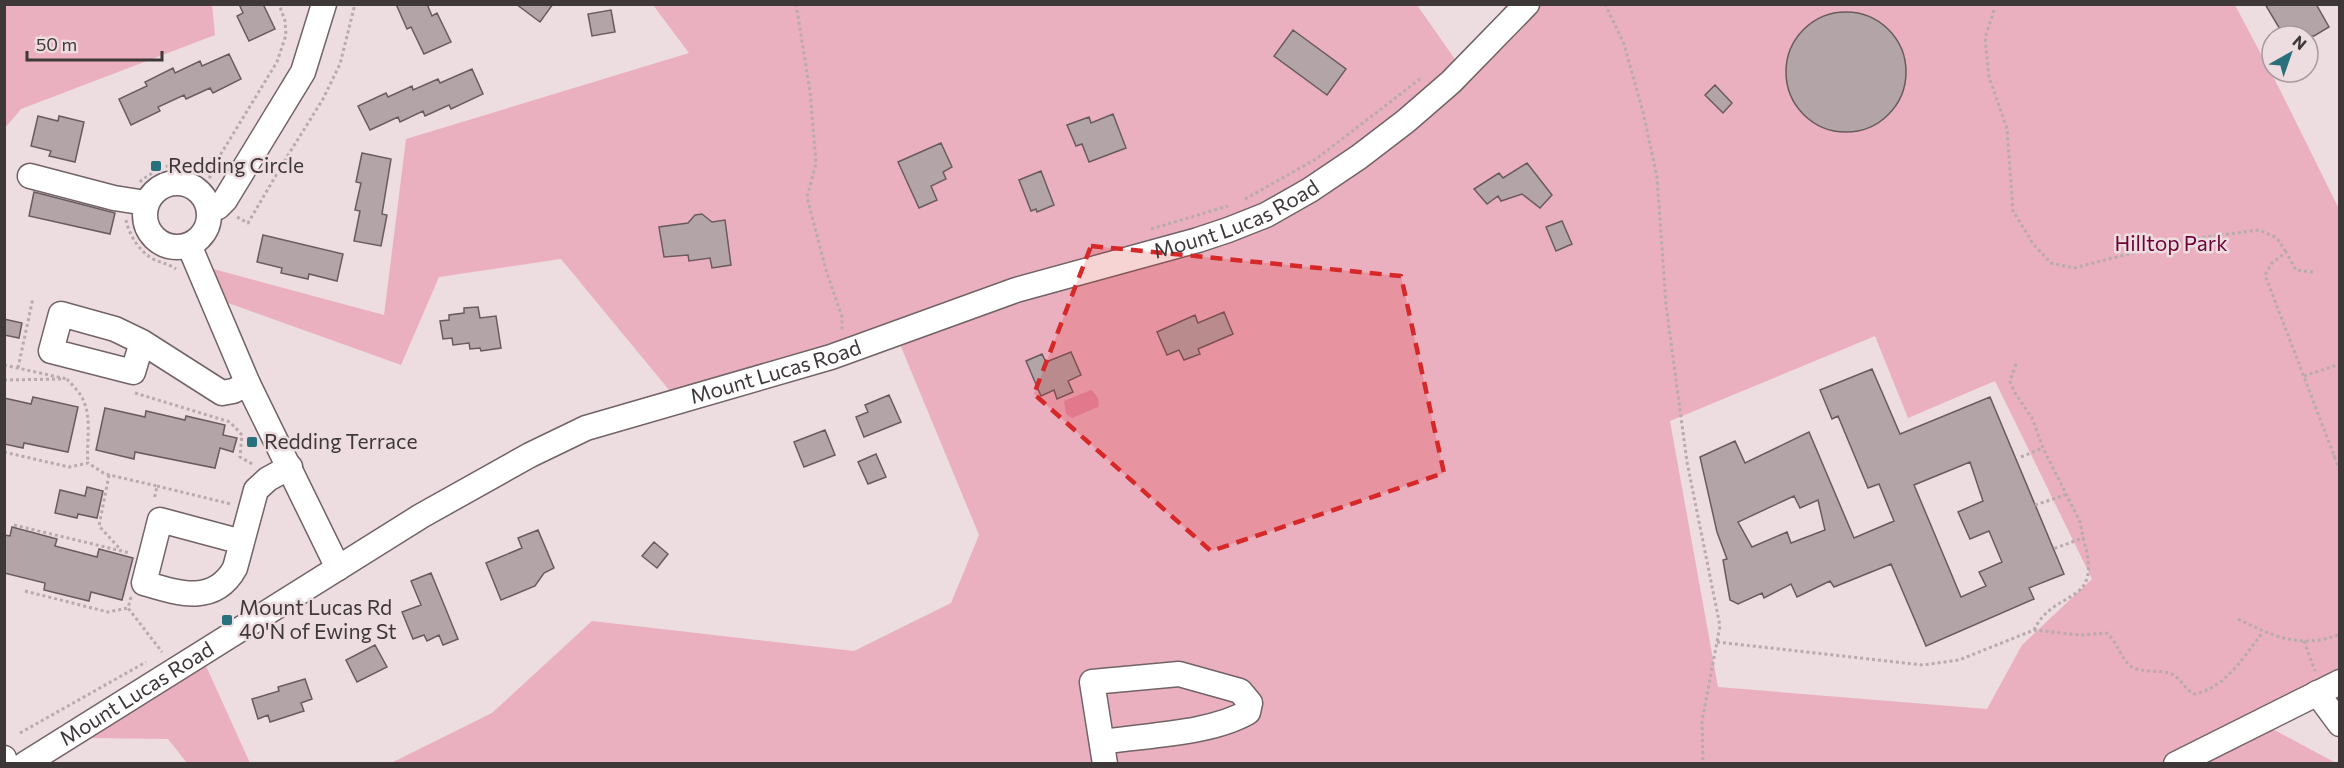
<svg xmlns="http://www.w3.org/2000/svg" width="2344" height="768" viewBox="0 0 2344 768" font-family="Commissioner,sans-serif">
<rect width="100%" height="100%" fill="#eddce0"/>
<path fill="#ebb0bf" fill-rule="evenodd" d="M5,4L212,5L215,35L21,109L5,128Z
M653,5H1417L1459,65L1506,5H2235L2280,90L2339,209V682L2263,724L2336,763H391L492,713L592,621L854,651L951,603L979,535L897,337L679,402L561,259L439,277L401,365L217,299L202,266L384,315L406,139L689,53ZM1875,336L1908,418L1995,381L2092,579L2022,645L1987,709L1718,687L1670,421Z
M206,666L250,763H187L168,739L86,738Z"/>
<path fill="#e58da6" d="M1091,390C1097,395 1100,400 1098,407L1072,418L1066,414L1064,401Z"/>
<path fill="#b3a4a7" stroke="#695b5f" stroke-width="1.5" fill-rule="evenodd" d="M239,4H263L275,29L249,41L237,16L243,13Z
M396,4H427L432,16L437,13L451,42L424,54L411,27L407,29Z
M516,4H553L540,22Z
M2265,4H2316L2329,27L2314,36H2284Z
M611,10L615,32L592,36L588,14Z
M1786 72a60 60 0 1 1 120 0a60 60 0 1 1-120 0Z
M1293,30L1346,69L1327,95L1274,56Z
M229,54L241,79L213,93L210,88L186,99L184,95L158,107L160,111L131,125L119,99L147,86L145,82L173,68L175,73L200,61L202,66Z
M472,69L483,94L451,109L449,105L425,116L423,111L400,122L398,117L370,130L358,106L386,93L388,97L412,86L413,90L438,79L440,83Z
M1715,85L1732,103L1723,113L1705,95Z
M1113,114L1126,148L1089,162L1082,144L1076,146L1067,125L1089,117L1091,123Z
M38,116L58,121L59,116L84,122L75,162L49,156L51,151L31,146Z
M941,143L952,167L943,172L946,179L931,186L937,200L919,208L898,162Z
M362,153L391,159L382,214L387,215L381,246L354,241L360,211L355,210L361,183L356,182Z
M1527,163L1552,195L1540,208L1522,194L1501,201L1498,196L1487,204L1474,189L1499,173L1503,178Z
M1041,171L1054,205L1037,212L1036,209L1031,211L1019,180Z
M34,192L115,213L110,234L29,216Z
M702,214L712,222L725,220L731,265L712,268L710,258L689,261L688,255L664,257L659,227L688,223L695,215Z
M1562,221L1572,244L1556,251L1546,227Z
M263,235L343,254L337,281L309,274L308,279L281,273L282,268L257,262Z
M478,307L480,318L496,316L501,348L481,351L480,348L470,349L469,343L453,345L452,338L443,339L440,321L449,320V315L464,313V308Z
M1224,312L1233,334L1198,349L1200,354L1184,360L1179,350L1167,355L1157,332L1195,315L1198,323Z
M4,319L22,323L19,338L4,335Z
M1071,352L1081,375L1068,381L1073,392L1057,399L1054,390L1041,396L1026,361L1042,354L1046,362Z
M1872,369L1900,434L1990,397L2064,574L2029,588L2034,599L1926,646L1891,564L1834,587L1830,581L1797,597L1791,584L1764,598L1762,593L1738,604L1730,600L1723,560L1727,559L1717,532L1700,457L1735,441L1745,463L1809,432L1854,538L1894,521L1879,484L1868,488L1838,416L1832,419L1820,390ZM1970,462L1983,501L1958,512L1970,539L1989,531L2002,562L1979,572L1986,586L1961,597L1914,485ZM1794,496L1800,508L1818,500L1825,530L1791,543L1787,532L1752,547L1738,522Z
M889,395L901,422L864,437L856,417L868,412L865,405Z
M33,397L78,407L68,452L24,443L23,448L4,444V398L31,404Z
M105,408L145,417L146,411L185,420L186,416L225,425L223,435L237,438L233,452L220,448L215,468L135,452L134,459L96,450Z
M825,430L835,455L804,467L794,442Z
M876,454L886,477L868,484L858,462Z
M87,487L103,491L97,518L78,514L77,518L55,513L60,490L85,496Z
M12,527L57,539L55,546L97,557L99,549L133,558L122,600L91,592L89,601L44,590L45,583L4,573V535L10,536Z
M538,530L554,568L544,573L535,586L501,600L486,563L522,548L518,538Z
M654,542L668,554L657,568L642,556Z
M431,573L458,639L443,645L439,635L427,641L424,635L413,639L402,612L421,605L411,581Z
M375,645L387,667L357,682L346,660Z
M305,679L312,699L301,703L304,711L270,722L268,715L258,719L252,699L279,691L278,687Z"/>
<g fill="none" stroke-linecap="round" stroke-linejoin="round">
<defs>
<g id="minor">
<path d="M30,176L114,198L146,203"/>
<circle cx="177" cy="215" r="32"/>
<path d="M209,211L218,207L225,200L303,72L324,4"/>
<path d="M189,245L248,384L338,568"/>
<path d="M142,342L133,372L51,351L61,314L115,329L142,342L222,393L233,391L248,384"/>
<path d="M242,542L160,520L144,583C177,593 214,606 235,568L256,490L268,479L290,467"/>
<path d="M2317,693L2340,724"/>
<path d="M1102,742C1146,735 1210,734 1248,712L1250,703L1240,691L1179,674L1092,682L1105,764"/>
<path d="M4,758L6,764"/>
<path id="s1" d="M25,764L421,516L530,455L586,428L831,357L1016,290L1198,240L1228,230L1266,215L1310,190L1359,157L1406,121L1451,82L1527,4"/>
<path d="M2176,764L2340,682"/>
</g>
</defs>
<use href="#minor" stroke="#716366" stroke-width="27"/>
<path stroke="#b8aaad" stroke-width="3" stroke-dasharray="3 3" stroke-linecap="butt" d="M796,4L810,91L816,163L807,197L826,270L842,317V331
M1605,4L1624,44L1643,112L1657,177L1666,305L1687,462L1720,626L1702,721L1703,764
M1994,10L1985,38L1989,77L2007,129L2013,211L2034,245L2051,263L2074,268L2183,240L2259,230L2277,238L2286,252
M208,175L277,62L286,35L285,21L279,4
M140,182C147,174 173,162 184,162C196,163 205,172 213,180
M1245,199L1316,159L1420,79
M237,217L248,223L285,160L323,99L340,64L355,4
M126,220C129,235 139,251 153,259C161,263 169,264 176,269
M1151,229L1228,206
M2313,272L2296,270L2286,252L2272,263L2265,275L2340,471
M2016,364L2010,381L2015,393L2032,418L2043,448L2080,522L2083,538
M4,365L67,379
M18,368L33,298
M2304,376L2340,364
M67,379C73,386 81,393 84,402C92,421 86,443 88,463
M4,380L62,379
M135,393L230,422L242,435L240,457L254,465
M4,452L69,467L88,463L105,474L157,486L154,500
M2021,457L2043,448
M2333,457L2340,455
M109,475L99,526L121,550
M157,486L231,504
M2035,505L2065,495
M14,525L130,553
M25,591L108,612L128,608
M131,597L128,608L162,652
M2238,619C2272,636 2302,650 2340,634
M2034,630C2055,586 2105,609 2083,538L2053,549
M2304,641L2315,671
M1717,642L1923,665L1959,660L2034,630L2080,635L2107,633C2118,642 2120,659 2132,667C2143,673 2158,670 2169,673C2180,676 2184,689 2194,694C2226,688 2244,656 2263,632
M20,733L146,662"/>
<use href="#minor" stroke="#fff" stroke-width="24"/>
</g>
<path fill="#d62828" fill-opacity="0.2" stroke="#d62828" stroke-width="4.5" stroke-dasharray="12 8" stroke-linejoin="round" d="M1091,246L1401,276L1444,473L1211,551L1034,394Z"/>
<g fill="#29707d" stroke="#eddce0" stroke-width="2">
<rect x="150" y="160" width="12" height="12" rx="3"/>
<rect x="246" y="436" width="12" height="12" rx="3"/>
<rect x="221" y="614" width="12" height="12" rx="3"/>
</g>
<g text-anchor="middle" stroke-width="5" stroke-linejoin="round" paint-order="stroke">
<g font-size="21" fill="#3e3839" stroke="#eddce0" text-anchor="start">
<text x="168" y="173">Redding Circle</text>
<text x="264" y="449">Redding Terrace</text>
<text x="239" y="615">Mount Lucas Rd<tspan x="239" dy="24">40'N of Ewing St</tspan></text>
</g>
<g font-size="21" fill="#3e3839" stroke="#eddce0">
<text dy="7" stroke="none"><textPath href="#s1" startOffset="1338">Mount Lucas Road</textPath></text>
<text dy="7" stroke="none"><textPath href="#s1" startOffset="852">Mount Lucas Road</textPath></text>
<text dy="7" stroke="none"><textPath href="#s1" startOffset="132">Mount Lucas Road</textPath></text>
</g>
<g font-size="21" fill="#6d0034" stroke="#eddce0">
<text x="2171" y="251">Hilltop Park</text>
</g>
</g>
<rect width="2344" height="768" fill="none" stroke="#3e3839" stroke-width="12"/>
<g transform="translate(2290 54) rotate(40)"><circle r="28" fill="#eddce0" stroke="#a79a9d" stroke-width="1.5"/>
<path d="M0-4.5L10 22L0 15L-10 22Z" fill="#29707d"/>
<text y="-9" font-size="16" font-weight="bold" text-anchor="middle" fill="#3e3839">N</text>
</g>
<path d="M27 51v9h135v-9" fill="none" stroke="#3e3839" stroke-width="3"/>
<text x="36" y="51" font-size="18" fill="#3e3839" stroke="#eddce0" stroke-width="4.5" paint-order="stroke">50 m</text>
</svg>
